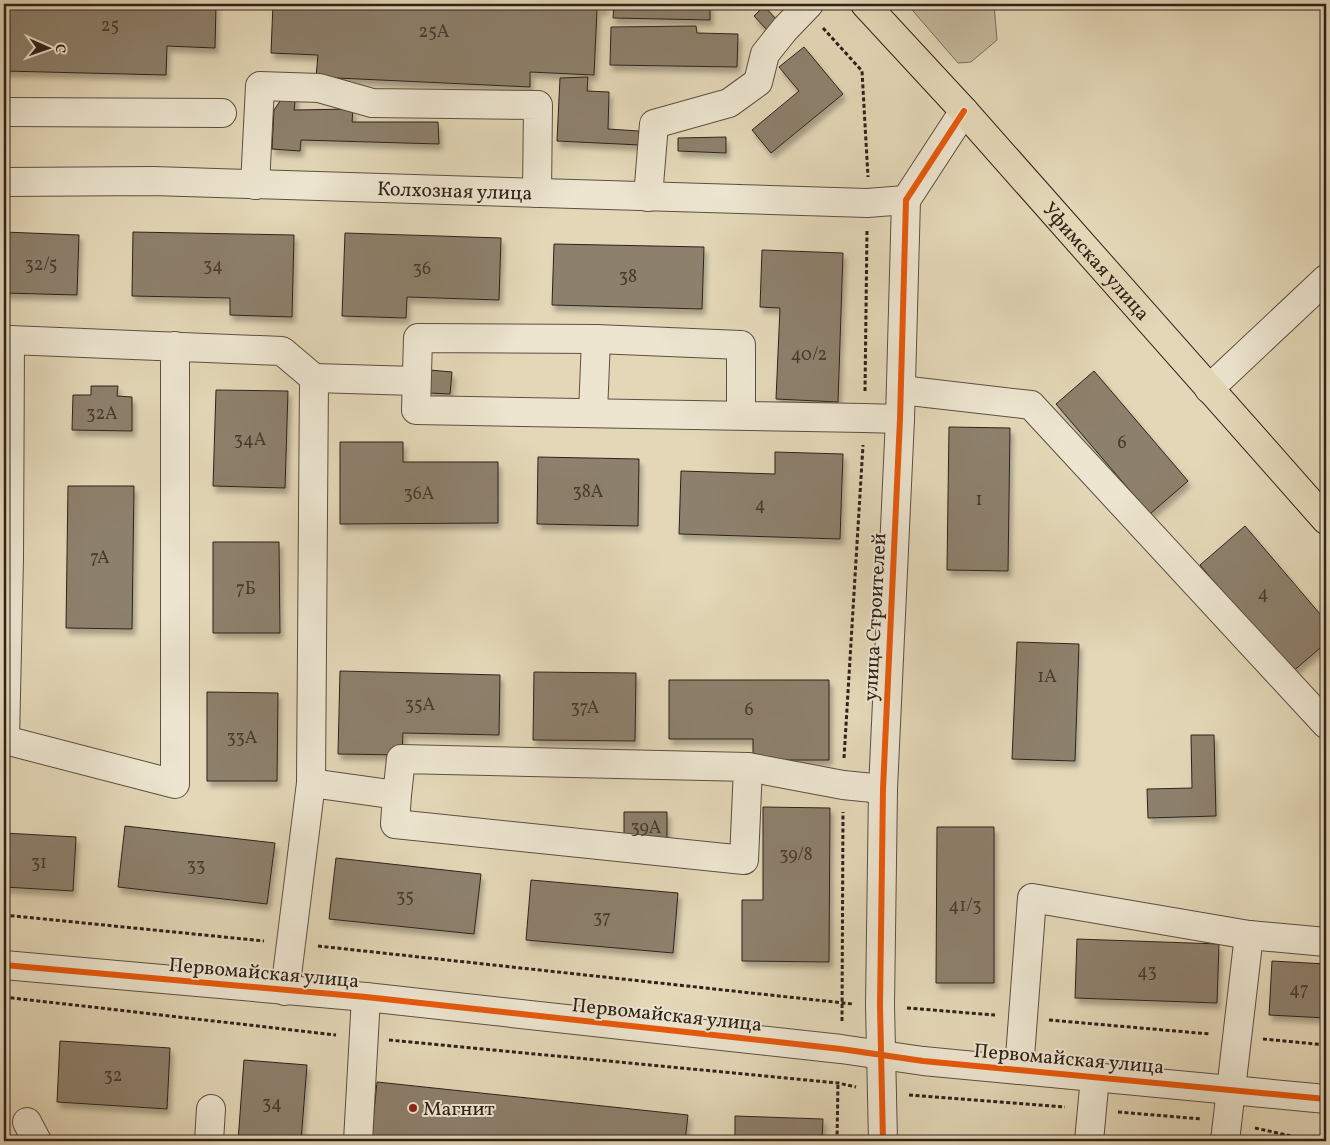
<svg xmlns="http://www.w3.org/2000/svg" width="1330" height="1145" viewBox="0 0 1330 1145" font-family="Vollkorn,serif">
<defs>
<filter id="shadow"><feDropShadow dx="3" dy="5.5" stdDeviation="2.5" flood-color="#0004"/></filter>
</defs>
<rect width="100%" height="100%" fill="#e3d7b7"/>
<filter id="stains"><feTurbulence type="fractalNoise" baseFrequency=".004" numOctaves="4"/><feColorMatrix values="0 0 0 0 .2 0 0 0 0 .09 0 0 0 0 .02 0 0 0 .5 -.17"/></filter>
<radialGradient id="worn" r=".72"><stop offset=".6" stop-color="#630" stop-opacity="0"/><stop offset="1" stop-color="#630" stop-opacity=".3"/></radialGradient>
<path fill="#c4b89c" stroke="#7a6d5b" d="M907,4H994L997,40L971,62L958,63Z"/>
<path fill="#8d806c" stroke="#2f221a" filter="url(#shadow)" d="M4,4H216L215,48L167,46L166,75L4,71Z
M273,4H605V9H597L594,75L530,72V87L316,77L318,55L271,53Z
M614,4H710V20L613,18Z
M764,6L777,20L767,30L754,16Z
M696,26L697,33L738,34L737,67L610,65L611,27Z
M804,47L843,94L771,153L752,130L799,91L779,67Z
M588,77L587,91L609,92L608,129L639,131L640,145L557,141L560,78Z
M284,95H296L294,110L353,109L352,122H438L439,144L301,140L300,151L272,149L274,110Z
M726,137V153L678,151V138Z
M4,232L79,235L77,295L4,293Z
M133,232L294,235L292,317L230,315V298L132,296Z
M345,233L501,238L499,300L407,297L406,318L342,316Z
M554,244L704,247L702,309L552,305Z
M762,250L843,253L838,402L776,399L780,308L760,307Z
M430,370L452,372L450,394L428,393Z
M1094,371L1188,481L1150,514L1056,404Z
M91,386H118L117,396L132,397V431L72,430L73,395H91Z
M216,390L288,391L285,488L213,486Z
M949,427L1010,428L1008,571L947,570Z
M340,442H403V462H498V523L340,524Z
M775,452L843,454L840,539L679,534L681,471L775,474Z
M538,457L639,459L638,526L537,524Z
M68,486H134L132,629L66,628Z
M1245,526L1326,621V643L1291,673L1200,565Z
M213,542H279L280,633H213Z
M1017,642L1079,644L1075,761L1012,759Z
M340,671L500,675L499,735L403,733L402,755L338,754Z
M534,672L636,673L635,741L533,740Z
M669,680H829V760H753V739H669Z
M207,692L278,693L277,781H207Z
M1191,735H1214L1216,816L1148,818L1147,789L1192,788Z
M763,807L830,808L829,962L742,961V900H763Z
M624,812H667V842H624Z
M125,826L275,843L267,904L118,887Z
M937,827H994V983H936Z
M4,833L76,837L73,891L4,887Z
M336,858L481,874L474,934L329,919Z
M531,880L678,893L673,953L526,940Z
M1077,939L1219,944L1217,1003L1075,998Z
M1272,961L1326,964V1018L1269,1015Z
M60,1041L170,1048L167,1109L57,1102Z
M244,1060L307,1065L301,1141H238Z
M377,1082L688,1115L685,1141H371Z
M735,1116L823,1119L822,1141H735Z"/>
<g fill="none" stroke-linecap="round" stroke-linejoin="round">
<defs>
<g id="minor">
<path d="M4,112L222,113"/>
<path id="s1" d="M4,182L153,181L867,203L906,200"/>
<path d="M255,185L260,86L319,88L372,103L538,105L537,193"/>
<path d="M648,197L654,124L729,103L758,82L765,54L785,29L809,4"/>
<path d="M175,346V784L5,740L9,558L10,340L282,351L314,378L311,783L285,991"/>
<path d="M314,378L415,381"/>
<path d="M1209,389L1326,279"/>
<path d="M901,390L1031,405L1326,724"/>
<path d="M593,413L596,339"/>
<path d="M741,416V345L596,339L418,338L416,410L864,418L900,419"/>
<path d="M748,767L843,785L883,789"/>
<path d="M311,783L397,795L395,824L744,860L748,767L401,759L397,795"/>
<path d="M4,965L366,997L841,1049L923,1061L1326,1099"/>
<path d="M1019,1070L1032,898L1249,935L1326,942"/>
<path d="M27,1122L37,1141"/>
<path d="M209,1141L211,1109"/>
<path d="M358,1141L366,997"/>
<path d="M883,1141L880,1005L883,789L900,419L906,200L964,111"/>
<path d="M1089,1141L1095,1077"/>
<path d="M1225,1141L1249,935"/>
</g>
<g id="major">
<path id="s2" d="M865,4L964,111L1326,520"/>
</g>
</defs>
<use href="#minor" stroke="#5c4f41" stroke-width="30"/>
<use href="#major" stroke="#2f221a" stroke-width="30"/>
<path stroke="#2f221a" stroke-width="3" stroke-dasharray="4 2.5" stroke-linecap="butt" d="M823,28L862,71L868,177
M865,391L867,230
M844,758L863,445
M4,915L264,941
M318,946L853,1004
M4,997L336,1035
M907,1008L995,1015
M1049,1020L1210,1034
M842,1021L843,812
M1263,1039L1326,1045
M389,1040L838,1083L856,1087
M909,1095L1065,1107
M1118,1112L1202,1119
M1255,1128L1314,1141
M837,1141L838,1082"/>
<use href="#minor" stroke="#ede5d0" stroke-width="28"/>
<use href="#major" stroke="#e3d7b7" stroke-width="28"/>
<defs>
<path id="cycleway" d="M4,965L366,997L841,1049L923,1061L1326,1099
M883,1141L880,1005L883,789L900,419L906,200L964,111"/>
</defs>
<use href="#cycleway" stroke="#ede5d0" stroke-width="9"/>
<use href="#cycleway" stroke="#e8590c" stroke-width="6"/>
</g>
<circle fill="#8f2418" stroke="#ede5d0" stroke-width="2" cx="413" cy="1108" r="5"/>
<g text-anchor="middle" stroke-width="4" stroke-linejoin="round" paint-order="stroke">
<g font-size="18" fill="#463a2e">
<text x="110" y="31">25</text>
<text x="434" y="37">25А</text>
<text x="41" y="270">32/5</text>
<text x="213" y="271">34</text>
<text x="422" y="274">36</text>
<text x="628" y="282">38</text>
<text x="809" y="360">40/2</text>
<text x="102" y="419">32А</text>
<text x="250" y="445">34А</text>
<text x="1122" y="448">6</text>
<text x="588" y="497">38А</text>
<text x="419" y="499">36А</text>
<text x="979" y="505">1</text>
<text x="760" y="510">4</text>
<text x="100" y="563">7А</text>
<text x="246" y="594">7Б</text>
<text x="1263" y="599">4</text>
<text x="1047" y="682">1А</text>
<text x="420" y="710">35А</text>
<text x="585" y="713">37А</text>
<text x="749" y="715">6</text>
<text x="242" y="743">33А</text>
<text x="646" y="833">39А</text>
<text x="796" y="860">39/8</text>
<text x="39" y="868">31</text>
<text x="196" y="871">33</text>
<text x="405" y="902">35</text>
<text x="965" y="911">41/3</text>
<text x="602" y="923">37</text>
<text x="1147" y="977">43</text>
<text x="1299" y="995">47</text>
<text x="113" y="1081">32</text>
<text x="272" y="1109">34</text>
</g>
<g font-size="20" fill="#2f221a" stroke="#ede5d0">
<text dy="7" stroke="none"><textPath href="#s1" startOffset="451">Колхозная улица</textPath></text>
<text dy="7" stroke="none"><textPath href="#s2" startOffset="346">Уфимская улица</textPath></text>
<text transform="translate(874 617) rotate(-87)" y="7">улица Строителей</text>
<text transform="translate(264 972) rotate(5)" y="7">Первомайская улица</text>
<text transform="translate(667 1014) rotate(6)" y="7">Первомайская улица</text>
<text transform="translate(1069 1058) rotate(5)" y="7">Первомайская улица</text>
</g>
<g font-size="20" fill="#2f221a" stroke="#ede5d0" text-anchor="start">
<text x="423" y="1115">Магнит</text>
</g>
</g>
<rect width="1330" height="1145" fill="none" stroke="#e3d7b7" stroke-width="20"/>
<rect x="5" y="5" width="1320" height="1135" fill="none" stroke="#2f221a" stroke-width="2.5"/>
<rect x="10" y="10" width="1310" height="1125" fill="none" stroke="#2f221a"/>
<g transform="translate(48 48) rotate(92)" stroke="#ede5d0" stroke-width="4" paint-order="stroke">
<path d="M0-4L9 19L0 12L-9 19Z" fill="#2f221a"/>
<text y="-8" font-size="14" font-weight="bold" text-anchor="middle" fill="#2f221a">С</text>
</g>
<rect width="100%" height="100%" filter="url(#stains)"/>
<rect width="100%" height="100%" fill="url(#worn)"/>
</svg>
